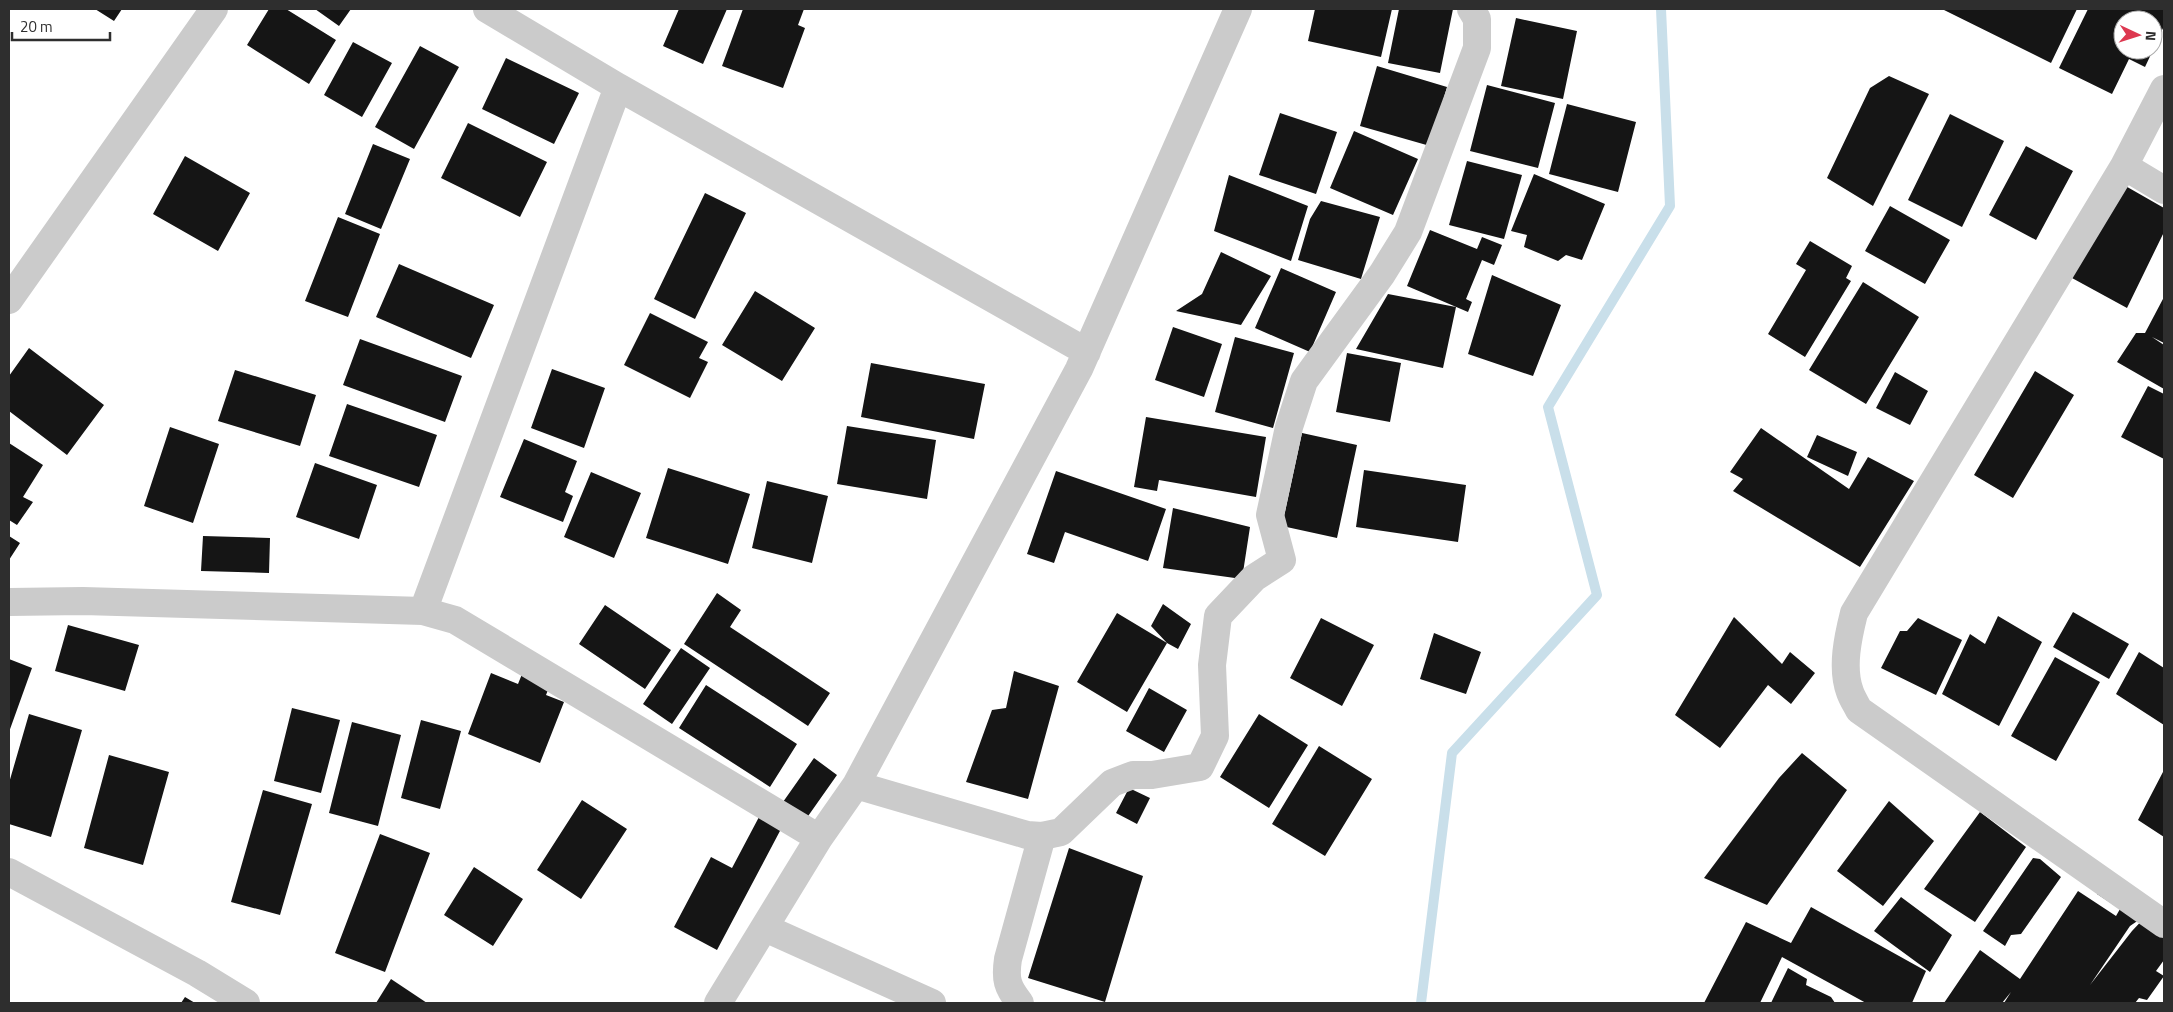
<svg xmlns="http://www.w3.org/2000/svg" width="2173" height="1012" viewBox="0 0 2173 1012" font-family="'Titillium Web',sans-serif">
<rect width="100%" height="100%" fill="#fff"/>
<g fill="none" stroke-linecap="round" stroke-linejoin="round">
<path stroke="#c9dfea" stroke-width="10" d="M1421,1003L1452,753L1597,595L1548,407L1670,206L1661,9"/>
</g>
<path fill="#151515" d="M95,9H122L114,21Z
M269,9H286L336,40L309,84L247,45Z
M315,9H351L339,26Z
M679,9H727L703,64L663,46Z
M743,9H804L798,25L805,28L783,88L722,66Z
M1315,9H1392L1381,57L1308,41Z
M1399,9H1453L1440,73L1388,63Z
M1942,9H2077L2051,63Z
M2088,9H2164V26L2153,49V20H2123V50H2153L2145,67L2129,59L2112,94L2059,68Z
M1516,18L1577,31L1563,99L1501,86Z
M353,42L392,63L362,117L324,95Z
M420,46L459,67L414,149L375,127Z
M506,58L579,93L554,144L482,109Z
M1377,66L1447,87L1430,146L1360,126Z
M1889,76L1929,94L1873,206L1827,178L1870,88Z
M1487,85L1555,103L1538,168L1470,151Z
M1567,104L1636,122L1618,192L1549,174Z
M1280,113L1337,132L1316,194L1259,175Z
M1950,114L2004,141L1962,227L1908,200Z
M468,123L547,162L520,217L441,178Z
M1354,131L1418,159L1393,215L1330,188Z
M373,144L410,159L381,229L345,214Z
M2026,146L2073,171L2036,240L1989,215Z
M185,156L250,193L218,251L153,214Z
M1467,161L1522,175L1504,239L1449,225Z
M1534,174L1605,204L1582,260L1566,255L1558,261L1524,247L1527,235L1511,231Z
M1229,175L1308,206L1291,261L1214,231Z
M2122,184L2164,208V232L2127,308L2072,278Z
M705,193L746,213L695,319L654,299Z
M1321,201L1380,217L1361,279L1298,260L1310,219Z
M1890,206L1950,240L1925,284L1865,251Z
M338,217L380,234L348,317L305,301Z
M1430,230L1477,249L1482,237L1502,245L1494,265L1482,260L1466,299L1472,302L1468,312L1407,286Z
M1810,241L1852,266L1846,278L1851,281L1805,357L1768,334L1806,270L1796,264Z
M1221,252L1271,276L1241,325L1176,311L1202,294Z
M399,264L494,305L471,358L376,317Z
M1281,268L1336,292L1310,352L1255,328Z
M1492,275L1561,305L1533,376L1468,354Z
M1863,282L1919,317L1866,404L1809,370Z
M755,291L815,328L782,381L722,345Z
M1388,294L1456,307L1443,368L1356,349Z
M2164,297V343L2152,337L2164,345V389L2117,362L2136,333H2145Z
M650,313L708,342L699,358L708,362L690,398L624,365Z
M1173,327L1222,344L1204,397L1155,380Z
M1235,337L1294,353L1273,428L1215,412Z
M360,339L462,376L445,422L343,385Z
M29,348L104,405L67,455L9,411V376Z
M1347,353L1401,363L1390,422L1336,412Z
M871,363L985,384L974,439L861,417Z
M552,369L605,388L584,448L531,428Z
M235,370L316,395L300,446L218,421Z
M2035,371L2074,395L2013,498L1974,475Z
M1895,372L1928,391L1910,425L1876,408Z
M2148,386L2164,394V459L2121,437Z
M347,404L437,435L419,487L329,456Z
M1146,417L1266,437L1256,497L1159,480L1157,491L1134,487Z
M847,426L936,440L927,499L837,484Z
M170,427L219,444L193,523L144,506Z
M1761,428L1849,489L1868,457L1914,481L1860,567L1733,491L1743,479L1730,472Z
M1302,433L1357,445L1337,538L1282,526Z
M1817,435L1857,452L1848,476L1807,457Z
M524,439L577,461L565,492L573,496L563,522L500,497Z
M9,443L43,465L23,497L33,502L17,525L9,520Z
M315,463L377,485L359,539L296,517Z
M668,468L750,494L728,564L646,538Z
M1364,470L1466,485L1458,542L1356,527Z
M1056,471L1166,509L1148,561L1065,532L1054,563L1027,554Z
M591,472L641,493L614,558L564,537Z
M767,481L828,496L812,563L752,548Z
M1173,508L1250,527L1242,579L1163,568Z
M9,536L20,543L9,560Z
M203,536L270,538L269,573L201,571Z
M717,593L741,610L730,627L830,693L808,726L684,644Z
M1163,604L1191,624L1178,649L1167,643L1151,626Z
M605,605L671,650L645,689L579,644Z
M2073,612L2129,644L2109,679L2053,647Z
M1117,613L1167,643L1127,712L1077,682Z
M1998,616L2042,642L1999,726L1942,694L1970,634L1985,644Z
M1734,617L1782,664L1790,652L1815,673L1791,704L1768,685L1720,748L1675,715Z
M1321,618L1374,645L1342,706L1290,678Z
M1918,618L1962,640L1936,695L1881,668L1900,631H1907Z
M68,625L139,645L125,691L55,671Z
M1434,633L1481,652L1466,694L1420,679Z
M681,648L710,668L672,724L643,704Z
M2139,652L2164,668V725L2116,694Z
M2055,657L2100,682L2056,761L2011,736Z
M9,659L32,668L9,732Z
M1014,671L1059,686L1028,799L966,782L992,710L1006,708Z
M491,673L518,684L522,674L550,685L546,695L564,702L540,763L468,734Z
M706,685L797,744L770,787L679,728Z
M1149,688L1187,710L1164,752L1126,731Z
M292,708L340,720L321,793L274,781Z
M29,714L82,730L51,837L9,824V783Z
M1259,714L1308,745L1269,808L1220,777Z
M421,720L461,731L440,809L401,798Z
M352,722L401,735L378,826L329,813Z
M1319,746L1372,779L1325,856L1272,824Z
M1802,753L1847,790L1767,905L1704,878L1779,778Z
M109,755L169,772L143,865L84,848Z
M814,758L837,775L806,819L783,802Z
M2164,770V837L2138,820Z
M1129,788L1150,798L1137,824L1116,813Z
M263,790L312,804L280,915L231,902Z
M582,800L627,829L581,899L537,870Z
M1889,801L1934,841L1883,906L1837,871Z
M1980,812L2026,847L1975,922L1924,889Z
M759,817L781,829L717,950L674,927L711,857L732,868Z
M380,834L430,853L385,972L335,953Z
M1069,848L1143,876L1105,1002L1028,978Z
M2033,858L2040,859L2061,877L2021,934L2011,935L2005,946L1983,931Z
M474,867L523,899L493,946L444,915Z
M2104,883L2149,913L2130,926L2090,985L2132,931L2149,913L2164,927V960L2156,971L2164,976L2147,1000L2139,998L2135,1003H2004L2011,992L2002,1003H1944L1980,950L2020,979L2078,891L2116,916L2120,909L2097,894Z
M1901,897L1952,935L1930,972L1874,931Z
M1811,907L1926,971L1912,1003H1866L1782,957L1760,1003H1704L1746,922L1791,943Z
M1788,968L1807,979L1806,985L1831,997L1835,1003H1771Z
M391,979L427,1003H376Z
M185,997L195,1003H181Z"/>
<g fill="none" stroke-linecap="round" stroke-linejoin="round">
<path stroke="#cbcbcb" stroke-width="28" d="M487,9L618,87L1087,352
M2164,89L2124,166L1854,613C1848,637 1841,668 1850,692C1852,698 1856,704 1859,710L2164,924
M2124,166L2164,190
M9,300L214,9
M9,602L83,601L423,611L455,620L819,838
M423,611L618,87
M856,785L1027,835L1042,836L1061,832L1112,783L1133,775H1152L1200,767L1215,736L1212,665L1218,616L1254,578L1282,560L1270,515L1289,427L1304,381L1382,274L1408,232L1477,48V19L1471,9
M9,872L197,973L246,1003
M765,928L932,1003
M718,1003L819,838L856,785L1079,369L1238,9
M1020,1003C1007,987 1005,979 1008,959L1042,836"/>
</g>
<rect width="2173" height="1012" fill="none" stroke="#2e2e2e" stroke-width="20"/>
<g transform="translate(2138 35) rotate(94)"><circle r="24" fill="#ffffff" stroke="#ababab"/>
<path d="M0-4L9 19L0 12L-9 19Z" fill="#dd3850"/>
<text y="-8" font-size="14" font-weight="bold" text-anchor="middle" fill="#2e2e2e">N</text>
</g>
<path d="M12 32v8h98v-8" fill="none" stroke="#2e2e2e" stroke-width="2.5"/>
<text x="20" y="32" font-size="15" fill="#2e2e2e" stroke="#ffffff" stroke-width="4" paint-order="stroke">20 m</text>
</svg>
